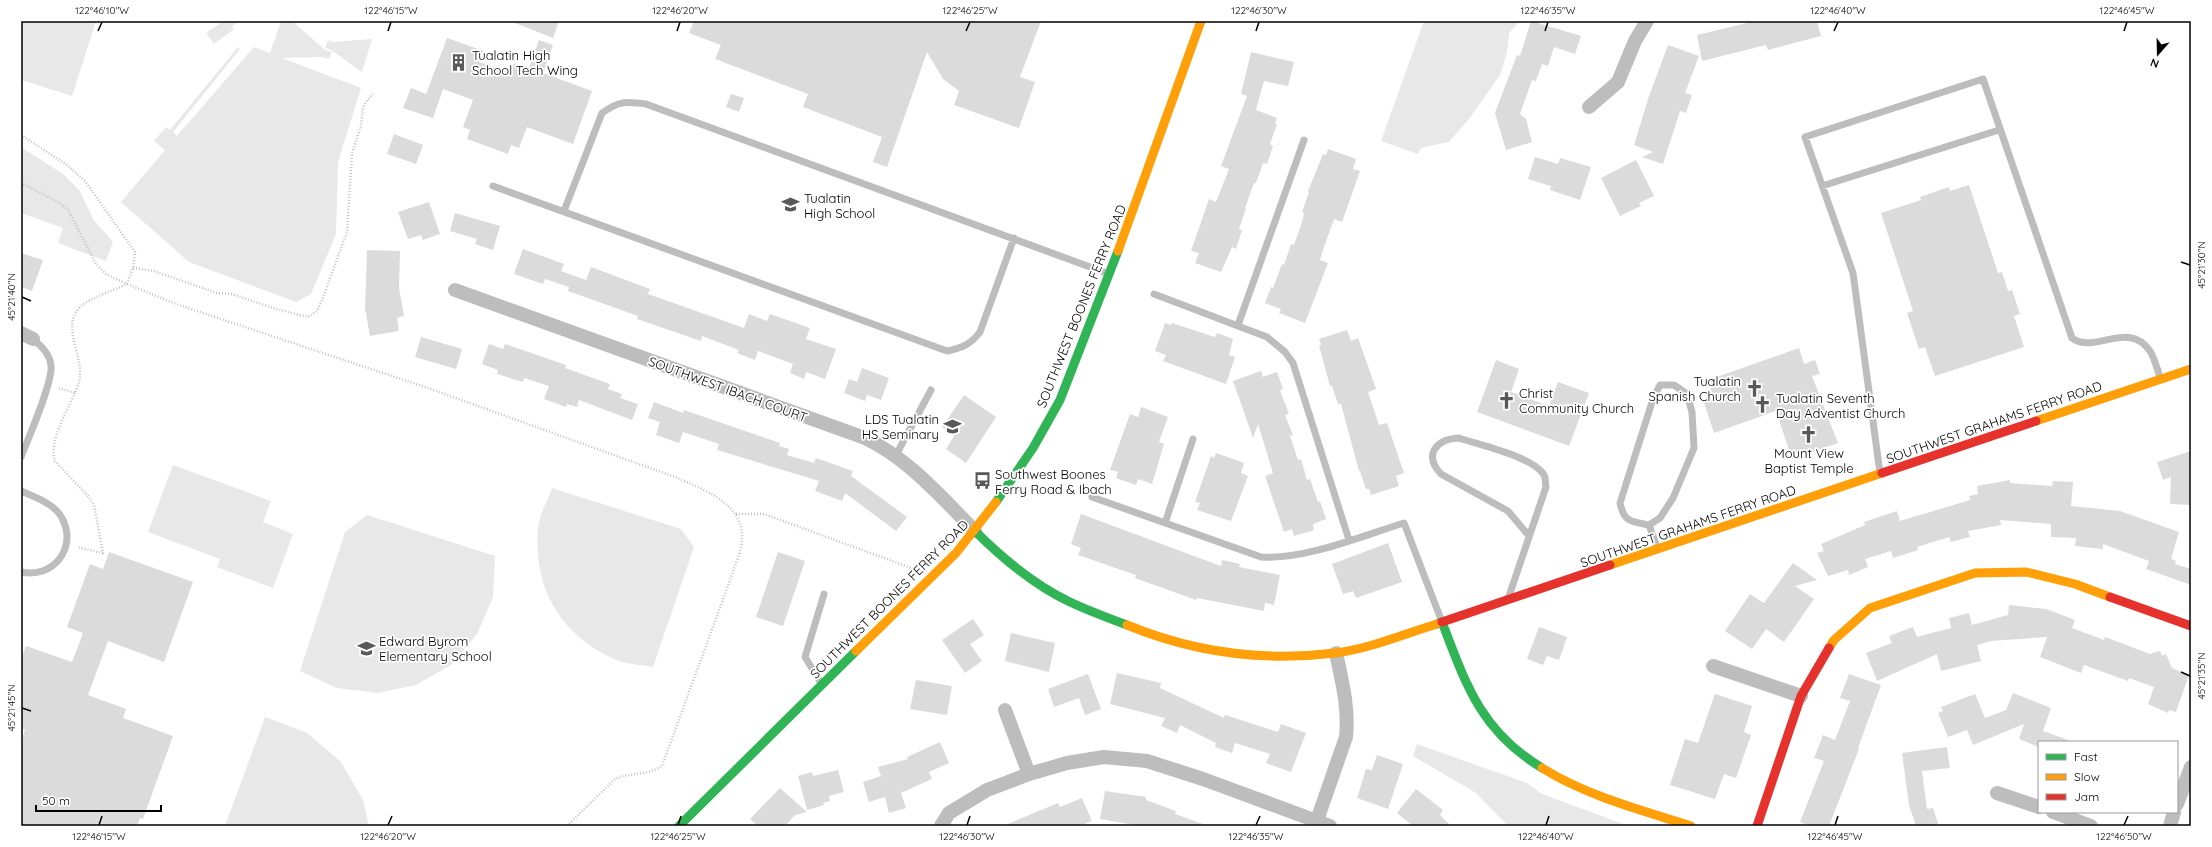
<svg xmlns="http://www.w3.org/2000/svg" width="2212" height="847" viewBox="0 0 2212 847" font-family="Quicksand,sans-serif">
<rect width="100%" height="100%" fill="#fff"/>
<path fill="#e8e8e8" d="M21,21H96L72,96L21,80Z
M224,21L230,23L239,21L232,26L234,29L214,44L206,33Z
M281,21H292L325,50L332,52L329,59L322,57L282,58L361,88L338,162L336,234L311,294L296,302L189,262L121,202L165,150L154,141L166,127L170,130L238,47L240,49L173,132L177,136L254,47L270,53Z
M1424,21H1520L1509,33L1507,53L1500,75L1469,119L1449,142L1421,148L1418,154L1381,141Z
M372,39L362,72L331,50L325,48L328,40L333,42Z
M21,147L63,174L80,191L93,219L113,242L106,261L58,243L63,228L21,213Z
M173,465L271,501L263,522L293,534L273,588L217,567L220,559L148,532Z
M552,488L681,529L694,547L653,667C641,665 624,664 612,658C559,633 533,587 538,528C539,515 548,500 552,488Z
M367,515L495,556L493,597L477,634L451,665L416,685L377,693L337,688L300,671L345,532Z
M265,717L307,733L341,762L363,800L369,826H225Z
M1417,744L1527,783L1542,794L1629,826H1508L1476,793L1413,756Z"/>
<path fill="#dbdbdb" d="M510,21H559L553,38Z
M694,21H1041L1020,77L1035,82L1019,128L954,105L959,91L943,79L927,52L887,167L873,162L882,137L803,107L808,94L715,59L721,45L689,33Z
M1531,21L1581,36L1575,54L1554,47L1548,66L1542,64L1536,81L1532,80L1520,114L1526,119L1532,142L1506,150L1495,113L1517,55L1520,56Z
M1755,21H1817L1821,36L1768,50L1766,45L1702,61L1697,35Z
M447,38L484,51L479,62L510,73L514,63L529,68L539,40L553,45L543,73L592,91L573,144L527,127L519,148L511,145L508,154L467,139L470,130L463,127L473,100L443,89L433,118L403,108L411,88L426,94Z
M1668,45L1699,56L1685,93L1692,95L1686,113L1680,111L1663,164L1642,157L1653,152L1634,145L1648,99Z
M1251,52L1294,62L1288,86L1264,81L1256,110L1277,118L1275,123L1277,124L1270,144L1273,146L1267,164L1263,163L1256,183H1254L1245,208H1246L1239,229L1242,230L1236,249L1232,247L1221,272L1195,263L1199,253L1191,251L1209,199L1216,202L1229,169L1221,166L1247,96L1241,94Z
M731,94L744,98L739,112L726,107Z
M394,134L423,145L416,164L387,154Z
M1328,149L1356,159L1353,169L1360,171L1342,222L1334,219L1323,250L1320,260L1328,263L1305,323L1279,313L1281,309L1265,303L1271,287L1273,288L1282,264L1284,265L1291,244L1294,245L1303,219L1304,213L1302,212L1309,192L1308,191L1323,154L1326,155Z
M1535,157L1558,164L1560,158L1591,167L1580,200L1550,190L1551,186L1528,179Z
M1636,160L1654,196L1639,203L1641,206L1620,216L1601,178Z
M1969,185L1998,273L2002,272L2008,291L2012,290L2020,314L2014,316L2024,347L1935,376L1925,347L1919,349L1907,313L1913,311L1881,213L1921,200L1920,197L1949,187L1950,191Z
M429,202L440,234L423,240L421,235L408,239L398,212Z
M455,213L500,226L493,250L475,244L477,239L450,231Z
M523,249L564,264L561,271L586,280L591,267L650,289L648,294L744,328L749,314L767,321L770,314L810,328L806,339L836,349L825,379L806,372L804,379L790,373L793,364L758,351L755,360L737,353L739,350L702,336L701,341L637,319L638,316L568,291L569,287L545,279L543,284L514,274Z
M367,250L400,251L399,288L404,316L397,318L399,331L370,336L365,308Z
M21,253L43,260L32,291L21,287Z
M1165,323L1171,325L1172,323L1215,337L1217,333L1233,339L1229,355L1235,357L1226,384L1163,361L1166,355L1155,351Z
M1347,330L1351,341L1358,338L1376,389L1368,392L1379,425L1387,423L1404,473L1396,476L1399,486L1371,495L1369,489H1366L1360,471H1359L1341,404H1338L1332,386H1330L1319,346L1321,345L1319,339Z
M421,337L462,349L456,369L415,357Z
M489,344L503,349L505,344L566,365L565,368L610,384L608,389L622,394L620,398L638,404L632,420L579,400L577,407L567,404L566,407L544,399L549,386L524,378L523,382L497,374L498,370L482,364Z
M1799,348L1804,364L1815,360L1820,374L1812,376L1838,443L1792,459L1776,411L1714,433L1704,403L1714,399L1708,380Z
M1496,360L1519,369L1511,392L1549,406L1558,382L1589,393L1569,446L1477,412Z
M862,368L889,378L881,400L867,395L865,401L844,393L849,379L857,382Z
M1261,371L1263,377L1277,372L1283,389L1280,390L1289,414L1285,415L1293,435L1290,436L1298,460L1301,459L1307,480L1310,479L1318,502L1320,501L1326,519L1313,524L1314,530L1294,536L1292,529L1284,532L1265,476L1273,473L1258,424L1253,438L1233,381Z
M964,395L996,417L966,463L946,449L954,436L942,427Z
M654,402L683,413L684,410L780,443L779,446L789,449L787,455L814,463L816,458L853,471L851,476L907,517L896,531L845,493L842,501L815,491L819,481L717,450L719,444L683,432L679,443L656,435L660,422L648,418Z
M1141,407L1168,417L1159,442L1164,444L1152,484L1138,479L1136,485L1116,478L1118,472L1110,470L1130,414L1138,417Z
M2191,451V505L2170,504L2171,477L2163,480L2157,462Z
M1216,453L1244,463L1241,473L1248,476L1231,521L1197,510L1200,503L1195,502L1211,456L1214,458Z
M2010,480V483L2052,486L2053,481L2073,482L2071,506L2120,511L2179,532L2171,559L2176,561L2175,564L2191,569V585L2146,569L2149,561L2103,544V549L2075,546L2076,538L2051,537V524L2000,520L2001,525L1968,531L1970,537L1951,542L1949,537L1917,547L1918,550L1893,558L1891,551L1865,559L1868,567L1849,575L1848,570L1828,576L1817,553L1824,551L1821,544L1865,525L1864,522L1897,511L1900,521L1970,500L1969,496L1978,494L1977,486Z
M1081,514L1221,566L1222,560L1240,564L1239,567L1280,575L1274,605L1265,603L1264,611L1197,598L1196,600L1135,578L1136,575L1078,555L1081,548L1071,544Z
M1388,543L1402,582L1356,598L1353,591L1343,594L1332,564Z
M109,552L193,582L164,662L108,641L88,695L126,709L123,718L173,736L143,819L140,818L137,826H21V742L25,730L21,728V659L26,646L72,662L83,633L67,627L90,564L103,569Z
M778,552L805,561L783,626L756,617Z
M1793,563L1817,580L1795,586L1814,599L1784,642L1766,629L1752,649L1725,631L1750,594L1764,603Z
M2009,605L2046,609L2075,620L2072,628L2104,640L2105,637L2150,654L2160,651L2162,656L2166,654L2172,668L2189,675L2176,712L2169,710L2168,713L2148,704L2154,687L2129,678L2128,681L2084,665L2081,673L2040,657L2047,637L1991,641L1977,645L1981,661L1941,671L1937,654L1877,681L1866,653L1892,643L1889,636L1913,627L1917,637L1951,628L1949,618L1969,613L1972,625L2008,615Z
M973,619L984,635L970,644L982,661L965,673L942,640Z
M1539,627L1567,637L1559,660L1547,656L1543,665L1527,659Z
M1011,633L1055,643L1049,672L1005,661Z
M1117,673L1161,683L1160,688L1224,718L1225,715L1278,732L1281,724L1306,733L1291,772L1266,763L1270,754L1235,743L1232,753L1215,747L1216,743L1180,725L1177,733L1161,726L1165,718L1110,704Z
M1088,674L1101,709L1085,715L1079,698L1054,707L1048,689Z
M1849,674L1881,685L1858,748L1859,749L1829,826H1810L1800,822L1824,761L1814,758L1823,735L1835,740L1850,701L1840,698Z
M916,680L952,686L947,715L910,709Z
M2013,693L2051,708L2043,731L2068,740V742H2039V747L2019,739L2024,724L1973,745L1967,730L1948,737L1938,713L1943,711L1941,707L1975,694L1985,718L2006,710Z
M1715,694L1752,706L1744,732L1751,735L1736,778L1724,774L1715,799L1670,785L1685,739L1698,743Z
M940,742L949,763L929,772L932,779L901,793L906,808L889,813L885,797L869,802L863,782L881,776L878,767L908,759L907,757Z
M1947,747L1950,768L1922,771L1927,809L1933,808L1939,826H1916L1909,805L1902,753Z
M1377,755L1403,764L1388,809L1357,798L1366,769L1372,770Z
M838,770L844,792L829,796L830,801L823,803L824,805L807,810L798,776L812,772L813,776Z
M780,788L807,812L795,815L785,826H758L750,819Z
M1416,789L1443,810L1440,815L1451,826H1413L1397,813Z
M1105,791L1146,797V800L1176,811L1175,814L1203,824L1202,826H1140L1100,819Z
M1082,798L1092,821L1079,826H1003L1058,803L1060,807Z"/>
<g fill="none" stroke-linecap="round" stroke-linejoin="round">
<path stroke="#c2c2c2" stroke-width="2.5" stroke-dasharray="1 2" stroke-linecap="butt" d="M21,135L67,165L85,181L135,252L133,268L127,284L106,274L96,264L68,210L58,202L21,183
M133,268L154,271L217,293L232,294L276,309L308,317L317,311L322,300L347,232L352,153L361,126L363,108L366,102L373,94
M59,388L75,393C77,388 80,381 80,376C82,351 57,319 87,302C99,295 114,290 127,284L176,304L428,388L675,477C702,489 744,503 742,539C742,550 736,562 733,572L662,766C647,776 630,772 615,779L567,826
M75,393C67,411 48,443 55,461L88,496L94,505L103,553L77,547
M736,514H764L914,569"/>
<path stroke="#bdbdbd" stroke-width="7" d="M493,186L947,351C962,348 971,344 980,332L1014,238
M1822,186L1999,130
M564,211L602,113C619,101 626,101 646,104L1109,274
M1154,294L1267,337L1285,352L1293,363L1349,540
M1238,325L1304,140
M896,455L931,390
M21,457C28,439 53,382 51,366C50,354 42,347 33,339
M1880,473L1853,273L1805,137L1983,79L2072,338C2094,355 2128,319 2150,351C2155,359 2157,369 2160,377
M21,491C35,497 55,504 62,518C78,548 53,579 21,572
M1092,497L1261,557C1305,560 1362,536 1404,523L1442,622
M1165,523L1193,439
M1649,525C1631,522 1624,522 1620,503L1653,399L1660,385H1674L1687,394L1692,412L1694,448L1673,498L1660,518L1649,525L1657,547
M1509,596L1546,487C1545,484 1546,478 1544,475C1534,457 1479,445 1459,438C1436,439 1423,455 1441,474L1508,511L1529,536
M821,683L805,657L824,594"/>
<path stroke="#bdbdbd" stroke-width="14" d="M1589,107L1618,82L1635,41L1647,21
M455,290L865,438C909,459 941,497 975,531
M21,333L33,339
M1713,666L1801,696
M1005,710L1029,774
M1997,793L2039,807
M2177,804L2191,767
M2053,812L2091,826
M941,826L949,813L987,790L1029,774L1067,763L1104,757L1147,761L1203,779L1330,826
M1315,826L1346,737C1349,708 1342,681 1336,653
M2170,826L2174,812"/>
<path stroke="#30b455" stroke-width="9" d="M996,502L1033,448L1060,400L1118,251
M975,531C1003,559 1034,585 1070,602C1089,611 1108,618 1127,625
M1437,624L1442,622C1466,685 1481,731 1542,768
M679,826L856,651"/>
<path stroke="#ff9f0a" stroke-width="9" d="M1118,251L1201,21
M2036,421L2191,369
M1610,565L1882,473
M1127,625C1195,653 1262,662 1335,653C1369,649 1404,634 1437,624
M1829,648L1834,640L1870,608L1975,573L2026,572L2075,584L2110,597
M856,651L956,553L996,502
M1542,768C1587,796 1641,810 1691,826"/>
<path stroke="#e5322d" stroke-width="9" d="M1882,473L2036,421
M2110,597L2191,626
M1442,622L1610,565
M1757,826L1801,696L1829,648"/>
</g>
<path fill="none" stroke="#000" stroke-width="1.5" d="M98,31L102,22M388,31L391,22M677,31L680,22M966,31L970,22M1256,31L1259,22M1545,31L1548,22M1834,31L1838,22M2124,31L2127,22M2181,262L2190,265M22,297L31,301M2181,672L2190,676M22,708L31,711M99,825L102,816M388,825L392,816M678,825L681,816M967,825L970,816M1256,825L1260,816M1546,825L1549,816M1835,825L1838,816M2124,825L2128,816"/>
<defs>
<symbol id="building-bare" viewBox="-9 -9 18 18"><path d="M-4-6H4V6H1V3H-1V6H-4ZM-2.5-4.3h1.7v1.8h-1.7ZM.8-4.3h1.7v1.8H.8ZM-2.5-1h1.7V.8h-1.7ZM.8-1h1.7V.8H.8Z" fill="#595959" stroke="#fff" stroke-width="2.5" paint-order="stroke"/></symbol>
<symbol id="school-bare" viewBox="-9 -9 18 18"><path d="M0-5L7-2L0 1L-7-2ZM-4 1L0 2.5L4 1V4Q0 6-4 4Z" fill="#595959" stroke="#fff" stroke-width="2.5" paint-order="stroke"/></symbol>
<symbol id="church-bare" viewBox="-9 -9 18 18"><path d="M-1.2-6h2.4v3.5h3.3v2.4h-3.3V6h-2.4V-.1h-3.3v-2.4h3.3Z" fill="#595959" stroke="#fff" stroke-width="2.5" paint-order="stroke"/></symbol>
<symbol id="bus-bare" viewBox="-9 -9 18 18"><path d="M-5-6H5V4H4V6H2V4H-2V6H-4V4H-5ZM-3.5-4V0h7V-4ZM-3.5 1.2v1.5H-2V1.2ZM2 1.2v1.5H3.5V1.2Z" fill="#595959" stroke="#fff" stroke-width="2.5" paint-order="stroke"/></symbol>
</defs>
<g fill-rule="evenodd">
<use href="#building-bare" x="446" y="50" width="25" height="25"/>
<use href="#school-bare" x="778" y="192" width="25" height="25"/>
<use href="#church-bare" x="1742" y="376" width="25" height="25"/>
<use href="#church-bare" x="1494" y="388" width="25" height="25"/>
<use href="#church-bare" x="1750" y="392" width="25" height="25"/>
<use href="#school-bare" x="940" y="414" width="25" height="25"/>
<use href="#church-bare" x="1796" y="422" width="25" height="25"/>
<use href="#bus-bare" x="970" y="468" width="25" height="25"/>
<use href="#school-bare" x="354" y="636" width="25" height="25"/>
</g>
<g text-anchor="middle" stroke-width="3.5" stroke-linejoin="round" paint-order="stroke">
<g font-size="13" fill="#000" stroke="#fff" text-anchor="start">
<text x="472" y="60">Tualatin High<tspan x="472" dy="15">School Tech Wing</tspan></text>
<text x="804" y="203">Tualatin<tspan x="804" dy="15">High School</tspan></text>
<text x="1741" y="386" text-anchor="end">Tualatin<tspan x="1741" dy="15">Spanish Church</tspan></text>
<text x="1519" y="398">Christ<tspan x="1519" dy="15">Community Church</tspan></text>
<text x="1776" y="403">Tualatin Seventh<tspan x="1776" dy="15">Day Adventist Church</tspan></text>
<text x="939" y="424" text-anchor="end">LDS Tualatin<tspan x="939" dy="15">HS Seminary</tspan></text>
<text x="1809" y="458" text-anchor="middle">Mount View<tspan x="1809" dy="15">Baptist Temple</tspan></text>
<text x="995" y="479">Southwest Boones<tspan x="995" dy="15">Ferry Road &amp; Ibach</tspan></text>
<text x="379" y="646">Edward Byrom<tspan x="379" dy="15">Elementary School</tspan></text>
</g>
<g font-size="13" fill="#000" stroke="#fff">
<text transform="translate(1081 306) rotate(-68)" y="5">SOUTHWEST BOONES FERRY ROAD</text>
<text transform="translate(728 389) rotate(20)" y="5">SOUTHWEST IBACH COURT</text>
<text transform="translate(1994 422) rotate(-19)" y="5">SOUTHWEST GRAHAMS FERRY ROAD</text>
<text transform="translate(1688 526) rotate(-19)" y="5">SOUTHWEST GRAHAMS FERRY ROAD</text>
<text transform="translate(889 599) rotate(-45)" y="5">SOUTHWEST BOONES FERRY ROAD</text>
</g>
</g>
<rect width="2212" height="847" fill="none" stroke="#ffffff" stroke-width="44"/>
<rect x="2038" y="741" width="140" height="72" fill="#ffffff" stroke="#999999"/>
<rect x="2046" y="754" width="20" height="6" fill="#30b455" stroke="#999999"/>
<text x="2074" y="761" font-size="12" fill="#000000">Fast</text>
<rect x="2046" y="774" width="20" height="6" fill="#ff9f0a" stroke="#999999"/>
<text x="2074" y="781" font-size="12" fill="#000000">Slow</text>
<rect x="2046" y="794" width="20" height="6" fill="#e5322d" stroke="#999999"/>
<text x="2074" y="801" font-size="12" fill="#000000">Jam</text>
<g transform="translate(2158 54) rotate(200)" stroke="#ffffff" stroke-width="3" paint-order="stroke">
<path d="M0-3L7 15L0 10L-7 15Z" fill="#000000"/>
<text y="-6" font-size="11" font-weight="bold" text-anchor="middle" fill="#000000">N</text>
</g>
<path d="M36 805v6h125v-6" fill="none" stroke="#000000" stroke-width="2"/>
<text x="42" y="805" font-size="12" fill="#000000" stroke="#ffffff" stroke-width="3" paint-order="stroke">50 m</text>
<rect x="22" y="22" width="2168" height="803" fill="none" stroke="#000" stroke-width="1.5"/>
<g font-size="10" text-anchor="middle" fill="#000">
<text x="102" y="14">122°46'10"W</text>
<text x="391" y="14">122°46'15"W</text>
<text x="680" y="14">122°46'20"W</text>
<text x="970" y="14">122°46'25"W</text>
<text x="1259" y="14">122°46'30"W</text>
<text x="1548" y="14">122°46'35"W</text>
<text x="1838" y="14">122°46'40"W</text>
<text x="2127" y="14">122°46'45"W</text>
<text transform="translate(2201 265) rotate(-90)" y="4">45°21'30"N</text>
<text transform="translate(11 297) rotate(-90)" y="4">45°21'40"N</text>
<text transform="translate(2201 676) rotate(-90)" y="4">45°21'35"N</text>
<text transform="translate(11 708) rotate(-90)" y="4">45°21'45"N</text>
<text x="99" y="840">122°46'15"W</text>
<text x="388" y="840">122°46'20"W</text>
<text x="678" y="840">122°46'25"W</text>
<text x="967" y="840">122°46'30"W</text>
<text x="1256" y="840">122°46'35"W</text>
<text x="1546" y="840">122°46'40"W</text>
<text x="1835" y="840">122°46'45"W</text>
<text x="2124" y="840">122°46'50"W</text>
</g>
</svg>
